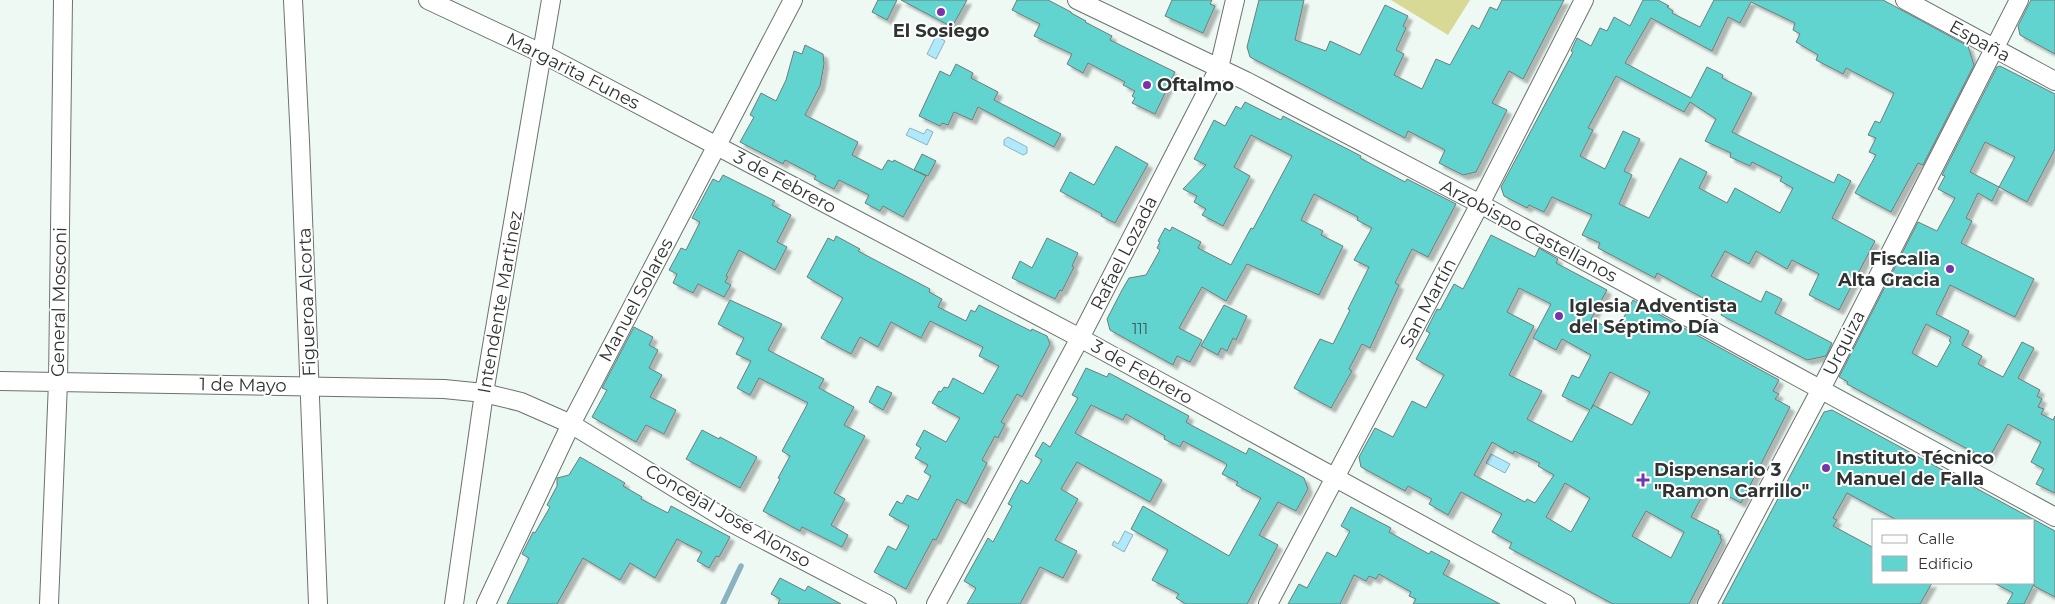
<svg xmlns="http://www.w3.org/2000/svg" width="2055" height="604" viewBox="0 0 2055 604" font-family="Montserrat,sans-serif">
<defs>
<filter id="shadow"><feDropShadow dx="4.5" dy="4.5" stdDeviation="1" flood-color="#0004"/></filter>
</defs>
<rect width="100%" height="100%" fill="#eff9f4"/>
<path fill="#d9d996" d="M1391,0H1470L1448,35Z"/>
<path fill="#b1e9fc" stroke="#8ab2bf" d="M936,36L945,41L936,59L927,54Z
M910,128L924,134L927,129L933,132L927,145L906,135Z
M1008,137L1027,147V153L1023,155L1004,145V140Z
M1491,454L1510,464L1505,473L1486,463Z
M1125,531L1133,535L1124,552L1112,545L1114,541L1118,544Z"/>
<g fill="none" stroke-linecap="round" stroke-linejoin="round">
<path stroke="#8ab2bf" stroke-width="5.5" d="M723,604L741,566"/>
</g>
<path fill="#62d4d0" stroke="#707b7a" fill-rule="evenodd" filter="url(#shadow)" d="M878,0H897L887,20L872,12Z
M901,0H967L952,27Z
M1017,0H1048L1071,12V13L1086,21L1085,22L1112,36L1110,40L1175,72L1155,114L1132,103L1135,98L1132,96L1135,91L1123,85L1125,82L1088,63L1083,73L1067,64L1072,54L1034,36L1040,24L1012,10Z
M1172,0H1212L1210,4L1215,6L1203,33L1165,16Z
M1259,0H1304L1295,40L1326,51L1330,41L1360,55L1385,5L1408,16L1403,26L1406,28L1396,50L1404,54L1394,75L1422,89L1436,59L1450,65L1472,25L1479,29L1490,7L1497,10L1502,0H1564L1523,79L1509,71L1492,103L1507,110L1476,172L1463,175L1439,163L1445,150L1408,131L1405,138L1250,57L1247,47Z
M1643,0H1658L1669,6L1667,7L1673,11L1672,13L1700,27L1714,0H1883L1968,46L1974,65L1923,165L1918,163L1891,212L1855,193L1876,155L1869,152L1876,138L1868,135L1875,121L1880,123L1894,93L1846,68L1843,74L1816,60L1818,55L1796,42L1800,34L1793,30L1795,23L1751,2L1740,23L1728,17L1712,51L1651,18L1625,63L1691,98L1707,67L1723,75L1722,78L1752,93L1732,132L1834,183L1838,174L1851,181L1832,218L1875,241L1839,310L1809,295L1819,274L1792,260L1787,269L1756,251L1749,264L1725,251L1711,276L1761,302L1766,291L1782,299L1775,313L1832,343L1826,356L1807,360L1721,315L1724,309L1690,291L1657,273L1655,278L1598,248L1600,243L1582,235L1592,215L1552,197L1544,212L1529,205L1527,208L1504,196L1501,187L1573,52L1571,51L1577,38L1591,46L1600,28L1607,31L1614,17L1630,26ZM1616,76L1684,112L1690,102L1716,119L1705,141L1731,153L1730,157L1750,166L1752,162L1782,177L1780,181L1793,188L1780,213L1735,188L1727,203L1699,188L1707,172L1680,158L1649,218L1619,204L1632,175L1624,171L1640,139L1623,131L1605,169L1580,156L1593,130L1588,128Z
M2031,0H2055V54L2020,35L2018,26Z
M805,45L823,54L824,64L820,86L805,115L858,142L852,155L882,170L888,160L893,162L894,160L926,176L903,217L883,206L880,211L865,203L869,195L839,180L834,189L814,179L816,176L785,160L783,164L740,142L754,117L750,115L761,93L776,101L786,80L794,51L802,54Z
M956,64L973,73L971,78L998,92L994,100L1061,134L1054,147L978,107L972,120L954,112L948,125L942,123L940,126L919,116L940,71L950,76Z
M2000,66L2055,94V149L2027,202L1999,187L1992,201L1978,193L1966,218L1972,221L1961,243L2034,279L2015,317L1950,285L1936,314L1969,331L1962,345L1982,356L1978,364L2003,377L2022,342L2034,348L2018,378L2040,390L2037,396L2042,399L2038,407L2044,409L2041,414L2053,420L2055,416V493L2036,484L2044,469L2031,462L2041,442L2008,424L1988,460L1893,409L1847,384L1848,382L1839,377L1918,222L1937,231L1955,198L1938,189L1945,176L1942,175L1997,67ZM1985,142L2015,157L1999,187L1970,172ZM1926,324L1951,337L1949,341L1951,342L1937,367L1912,353Z
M1245,102L1281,120L1283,116L1361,156L1360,158L1405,182L1407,179L1456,204L1428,257L1412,249L1395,283L1399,285L1370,348L1362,344L1349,369L1352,371L1331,408L1294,388L1320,339L1333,344L1350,310L1348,309L1369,267L1354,260L1372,228L1357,220L1358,217L1314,194L1301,220L1323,231L1321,235L1343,246L1319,295L1247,264L1226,301L1202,287L1179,328L1202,340L1190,362L1177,356L1173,365L1110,330L1107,319L1122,290L1129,278L1146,275L1160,250L1157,248L1160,242L1158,241L1165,228L1170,231L1172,227L1201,242L1198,248L1231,265L1251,228L1253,229L1292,156L1251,135L1234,167L1250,176L1223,226L1202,215L1206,209L1194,202L1197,196L1183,189L1206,165L1194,159L1214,120L1225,126L1236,106L1241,109Z
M1116,146L1148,164L1115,223L1101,216L1102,214L1060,191L1070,172L1094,185Z
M922,154L936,161L928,176L914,170Z
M723,175L775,201L772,205L791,215L777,242L787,247L775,270L739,250L726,276L728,277L725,282L731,285L724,297L698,284L693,293L673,283L677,274L669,270L681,248L686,250L700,222L692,218L713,179L719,182Z
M1491,235L1535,257L1539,248L1558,259L1556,263L1607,290L1591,319L1616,332L1633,300L1779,380L1773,391L1779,394L1775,399L1790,407L1788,411L1741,503L1708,485L1691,517L1719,531L1718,534L1721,535L1720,538L1722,540L1689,604H1613L1509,548L1512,543L1492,532L1502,514L1461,492L1448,515L1429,504L1432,499L1408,486L1405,491L1361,467L1359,457L1375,428L1393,437L1412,401L1426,408L1444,375L1416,359L1430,333L1426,331L1437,309L1440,310L1454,284L1463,289ZM1519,288L1551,304L1533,338L1556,350L1562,339L1591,355L1579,378L1572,375L1562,396L1590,410L1572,442L1527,419L1542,391L1509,375L1534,326L1507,312ZM1610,372L1650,392L1632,425L1593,405L1591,409ZM1492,442L1513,454L1514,451L1540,463L1538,466L1554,475L1535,503L1527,499L1525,502L1474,475ZM1565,483L1590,498L1571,532L1546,517ZM1646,511L1684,532L1671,558L1632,536Z
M836,236L860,249L858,251L930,289L929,292L942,299L938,307L966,321L971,310L975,312L979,305L1031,331L1032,329L1047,336L1050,344L1022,397L1017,394L1001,422L1005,424L998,438L995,436L982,460L987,463L966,504L957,499L936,540L933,539L906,589L874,572L888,546L896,550L909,526L889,515L897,501L902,504L907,495L918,500L931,476L924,472L928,465L915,458L921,448L916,445L924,430L946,442L960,418L932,403L939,391L941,392L944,387L948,388L953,378L983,394L999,366L979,356L983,347L930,321L921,338L891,322L878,347L860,337L851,354L821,338L843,298L807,277L828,238L834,241Z
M1047,238L1078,253L1072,266L1074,267L1062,291L1060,290L1055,299L1012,278L1020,261L1032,268Z
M730,300L782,324L768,350L824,379L819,388L854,407L844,425L865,436L834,493L845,499L831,525L848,535L842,547L802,527L800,531L763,511L780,479L778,478L790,456L782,451L808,403L759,378L750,395L737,388L751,361L736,354L744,338L718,324Z
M1224,305L1247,316L1236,340L1233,338L1227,351L1221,348L1218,355L1201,346Z
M634,327L653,337L649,345L658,350L649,368L662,375L650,397L676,410L664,434L646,425L636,442L592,417L607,390L602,388Z
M1086,368L1107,377L1109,373L1189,416L1186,422L1191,425L1246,454L1249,448L1304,478L1308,489L1296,511L1278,502L1259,535L1278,545L1247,604H1186L1176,598L1179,594L1152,580L1168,550L1131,529L1143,506L1229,556L1261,498L1236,485L1238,482L1222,474L1227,465L1225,463L1183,441L1180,447L1164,439L1165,436L1151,428L1126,414L1123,420L1091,405L1075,433L1162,480L1150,502L1077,462L1061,489L1078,499L1055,540L1077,551L1063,578L1040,567L1020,604H967L976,588L964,581L988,538L993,542L1012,506L1008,504L1021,480L1028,484L1042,460L1035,456L1043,442L1050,447L1078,398L1072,395Z
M877,386L892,393L883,410L869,402Z
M1832,410L2055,531V597L2034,586V584L2024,604H2007L2013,593L1994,583H2034V520H1897L1847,493L1833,518L1837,520L1833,526L1874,548V583H1932L1920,604H1722L1824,412Z
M702,430L719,439L720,437L757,457L740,488L686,459Z
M580,457L625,483L623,486L642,497L641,499L668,513L671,506L730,537L719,557L716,556L709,568L697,561L702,552L677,539L655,578L630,563L620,580L583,558L557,604H507L529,558L522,554L533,532L535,533L550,507L547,505L557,486V478L569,475Z
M1351,507L1391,528L1389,532L1429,554L1431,551L1450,561L1443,574L1500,604H1413L1416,599L1409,596L1411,592L1379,574L1376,579L1369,576L1366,581L1354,575L1340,604H1288L1299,584L1307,588L1327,552L1336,557L1350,531L1341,526Z
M780,578L805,591L808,586L841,604H778L780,599L771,594Z"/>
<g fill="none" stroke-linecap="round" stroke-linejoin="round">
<defs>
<path id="minor" d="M293,0L300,141L318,604
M428,0L543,54L1080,338L1566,604
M1077,0L1246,81L1480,204L2055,517
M1905,0L2055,81
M0,381L444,389L484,393L521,402L571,424L732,523L887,604
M49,604L58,382L63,0
M454,604L484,393L551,0
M486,604L571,424L793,0
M936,604L1080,338L1219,68L1235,0
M1268,604L1480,204L1584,0
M1707,604L1821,389L2019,0"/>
</defs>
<use href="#minor" stroke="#6a736e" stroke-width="20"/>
<use href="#minor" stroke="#fff" stroke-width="18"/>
</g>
<g fill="#7635aa" stroke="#fff" stroke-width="2">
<circle cx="941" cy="12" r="5"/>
<circle cx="1147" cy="85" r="5"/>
<circle cx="1950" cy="269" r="5"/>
<circle cx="1559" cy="316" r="5"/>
<circle cx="1826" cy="468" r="5"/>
<path d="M1640.5 472.5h5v5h5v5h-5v5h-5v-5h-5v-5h5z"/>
</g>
<g text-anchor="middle" stroke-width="4" stroke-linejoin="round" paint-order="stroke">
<g font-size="15" fill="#3c5b59">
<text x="1140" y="334">111</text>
</g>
<g font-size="18" font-weight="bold" fill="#2f3331" stroke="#fff" text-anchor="start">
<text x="941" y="37" text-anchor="middle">El Sosiego</text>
<text x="1157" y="91">Oftalmo</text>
<text x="1940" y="265" text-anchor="end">Fiscalia<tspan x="1940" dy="21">Alta Gracia</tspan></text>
<text x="1569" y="312">Iglesia Adventista<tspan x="1569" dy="21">del Séptimo Día</tspan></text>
<text x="1836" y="464">Instituto Técnico<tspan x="1836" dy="21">Manuel de Falla</tspan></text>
<text x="1654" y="476">Dispensario 3<tspan x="1654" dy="21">"Ramon Carrillo"</tspan></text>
</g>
<g font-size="18" fill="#2f3331" stroke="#fff">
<text transform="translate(1980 41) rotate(29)" y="6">España</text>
<text transform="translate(573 71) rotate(27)" y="6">Margarita Funes</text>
<text transform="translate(785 182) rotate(28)" y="6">3 de Febrero</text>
<text transform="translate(1529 231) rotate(28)" y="6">Arzobispo Castellanos</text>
<text transform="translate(1124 253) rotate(-63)" y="6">Rafael Lozada</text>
<text transform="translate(636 300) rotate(-62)" y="6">Manuel Solares</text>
<text transform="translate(59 302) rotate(-89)" y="6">General Mosconi</text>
<text transform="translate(307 302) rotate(-92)" y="6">Figueroa Alcorta</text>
<text transform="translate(500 302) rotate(-80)" y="6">Intendente Martinez</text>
<text transform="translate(1428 303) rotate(-62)" y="6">San Martín</text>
<text transform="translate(1844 343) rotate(-63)" y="6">Urquiza</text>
<text transform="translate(1142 372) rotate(29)" y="6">3 de Febrero</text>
<text transform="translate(243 385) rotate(1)" y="6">1 de Mayo</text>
<text transform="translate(728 516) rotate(30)" y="6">Concejal José Alonso</text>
</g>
</g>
<rect x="1872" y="519" width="162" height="65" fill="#ffffff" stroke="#acadad"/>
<rect x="1882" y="535" width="25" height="8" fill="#ffffff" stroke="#acadad"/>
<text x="1918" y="544" font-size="15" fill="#2f3331">Calle</text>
<rect x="1882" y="556" width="25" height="15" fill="#62d4d0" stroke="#acadad"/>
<text x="1918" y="569" font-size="15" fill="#2f3331">Edificio</text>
</svg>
